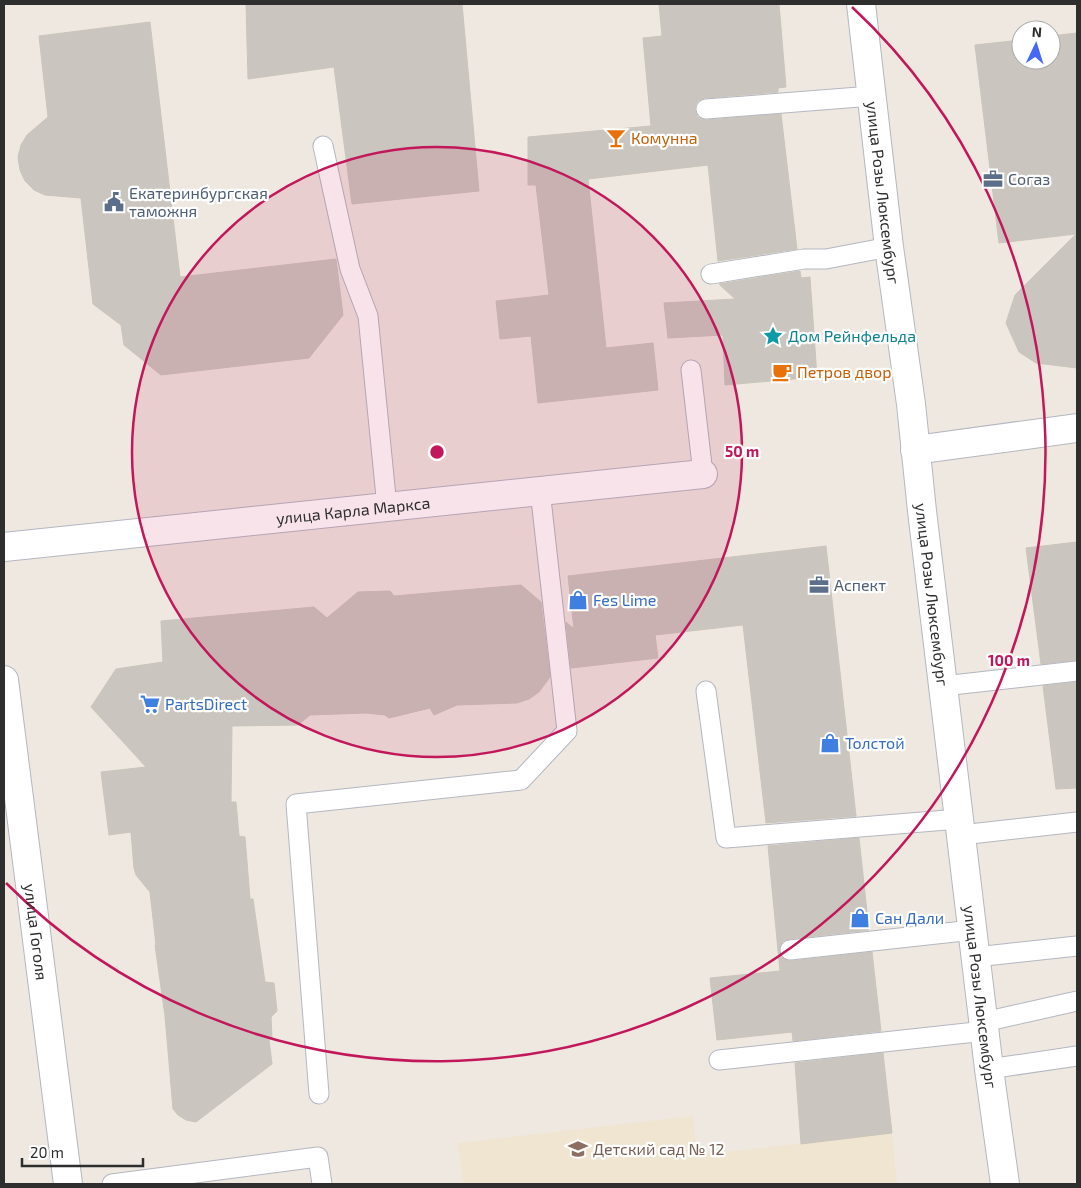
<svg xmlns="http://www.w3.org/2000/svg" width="1081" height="1188" viewBox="0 0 1081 1188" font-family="'Exo 2',sans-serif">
<rect width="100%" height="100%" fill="#eee8e1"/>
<path fill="#efe5d1" d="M693,1116L697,1155L892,1133L897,1184H463L458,1143Z"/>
<path fill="#cac6bf" stroke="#cac4ba" d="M246,4H462L479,191L352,204L334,67L248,79Z
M659,4H779L786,87L778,88V92L705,98L699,100L696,104L695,109L697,116L701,119L706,120L781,114L797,249L718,261L708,165L588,179L606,348L653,343L658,390L538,403L531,336L500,339L496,301L549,295L536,185H528V137L651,126L643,38L662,36Z
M150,22L180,277L336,259L343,315L309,358L161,375L124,345L121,325L93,304L81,198L45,195L34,190L25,181L20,170L18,157L21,145L27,135L48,117L39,36Z
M1077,33V368L1036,363L1019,352L1006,323L1015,295L1076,234L999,243L975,45L1021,40V60H1051V36Z
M800,271L801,278L810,277L817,377L725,385L723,335L668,338L664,303L735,299L719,284Z
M1077,542V660L1041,664L1026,548Z
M826,546L856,816L766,823L743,625L655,635L658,658L571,668L566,622L574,629L568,576Z
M521,585L541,602L550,677L539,692L529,699L517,703L457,705L434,715L430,708L389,718L385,715L366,713L310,715L298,725L232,726L231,802H236L239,836L245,837L250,899H253L265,982L274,983L277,1011L271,1017L272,1038L269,1040L272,1064L196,1122L186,1120L178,1115L173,1109L165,1016L155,945H156L150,892L136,875L134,868L131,832L109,835L101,772L146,767L91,707L116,669L163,662L161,621L314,607L327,618L358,592L390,591L394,596Z
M1077,682V788L1056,789L1043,686Z
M859,838L869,930L789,939L783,941L780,946L779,951L781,957L786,960L791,961L872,952L881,1031L793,1041L792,1032L717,1040L710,978L780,971L768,846Z
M883,1053L892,1133L801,1144L795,1063Z"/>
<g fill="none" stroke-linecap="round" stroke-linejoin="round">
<defs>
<path id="lane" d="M706,109L872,96
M323,146L350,269L368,316L387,507
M711,274L804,259H826L889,247
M691,370L703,474
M943,686L1077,671
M706,691L726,838L959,819
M961,835L1077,822
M790,950L973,930
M976,957L1077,946
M984,1022L1077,1001
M719,1060L985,1031
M989,1069L1077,1056
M319,1094L296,804L521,780L567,731L540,490
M112,1184L318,1157L322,1184"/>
<g id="street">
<path d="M915,450L1077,428"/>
<path id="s1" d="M4,547L703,474"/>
<path id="s2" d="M4,680L68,1184"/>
</g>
<g id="secondary">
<path id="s3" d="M861,4L889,247L911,404L922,511L989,1069L1005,1184"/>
</g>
</defs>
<use href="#lane" stroke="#b4b7c0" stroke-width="21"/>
<use href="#street" stroke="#b4b7c0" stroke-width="30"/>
<use href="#secondary" stroke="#b4b7c0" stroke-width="30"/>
<use href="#lane" stroke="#fff" stroke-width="19"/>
<use href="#street" stroke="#fff" stroke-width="28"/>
<use href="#secondary" stroke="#fff" stroke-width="28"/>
</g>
<circle cx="437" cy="452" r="305" fill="#c2185b" fill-opacity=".12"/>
<g fill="none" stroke="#c2185b" stroke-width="2.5">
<circle cx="437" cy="452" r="305"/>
<path d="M852 7A609 609 0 1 1 6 883"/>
</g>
<defs>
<symbol id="bar-bare" viewBox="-9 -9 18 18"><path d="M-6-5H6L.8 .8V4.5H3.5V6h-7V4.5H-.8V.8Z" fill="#e8710a" stroke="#fff" stroke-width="2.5" paint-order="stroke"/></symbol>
<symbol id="office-bare" viewBox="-9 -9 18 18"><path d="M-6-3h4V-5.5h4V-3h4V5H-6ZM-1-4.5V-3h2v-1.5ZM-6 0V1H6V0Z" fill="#5c6f8a" stroke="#fff" stroke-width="2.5" paint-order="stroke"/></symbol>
<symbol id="civic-bare" viewBox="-9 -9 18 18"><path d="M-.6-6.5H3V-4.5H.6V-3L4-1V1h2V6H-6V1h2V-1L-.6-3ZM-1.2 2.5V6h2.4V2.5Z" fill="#5c6f8a" stroke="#fff" stroke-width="2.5" paint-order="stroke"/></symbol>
<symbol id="sight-bare" viewBox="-9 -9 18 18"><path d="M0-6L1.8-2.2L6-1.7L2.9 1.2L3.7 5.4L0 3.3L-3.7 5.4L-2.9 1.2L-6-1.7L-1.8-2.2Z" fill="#0f9aa8" stroke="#fff" stroke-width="2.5" paint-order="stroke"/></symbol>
<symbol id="cafe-bare" viewBox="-9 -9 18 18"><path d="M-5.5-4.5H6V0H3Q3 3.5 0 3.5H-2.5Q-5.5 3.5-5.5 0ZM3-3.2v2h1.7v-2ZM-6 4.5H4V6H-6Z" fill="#e8710a" stroke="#fff" stroke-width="2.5" paint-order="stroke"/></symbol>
<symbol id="shop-bare" viewBox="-9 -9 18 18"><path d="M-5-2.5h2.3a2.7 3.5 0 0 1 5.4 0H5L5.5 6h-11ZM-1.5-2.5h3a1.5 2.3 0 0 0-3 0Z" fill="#3f7fe0" stroke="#fff" stroke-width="2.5" paint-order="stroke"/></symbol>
<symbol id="supermarket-bare" viewBox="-9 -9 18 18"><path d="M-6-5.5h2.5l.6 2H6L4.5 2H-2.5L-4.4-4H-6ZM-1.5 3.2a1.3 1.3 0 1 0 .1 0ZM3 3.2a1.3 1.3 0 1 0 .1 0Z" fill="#3f7fe0" stroke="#fff" stroke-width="2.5" paint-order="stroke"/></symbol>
<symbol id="school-bare" viewBox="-9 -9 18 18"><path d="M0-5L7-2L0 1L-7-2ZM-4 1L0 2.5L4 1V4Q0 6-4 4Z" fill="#8d6e63" stroke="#fff" stroke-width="2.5" paint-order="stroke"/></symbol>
</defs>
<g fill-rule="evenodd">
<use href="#bar-bare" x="602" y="124" width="28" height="28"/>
<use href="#office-bare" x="979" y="165" width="28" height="28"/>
<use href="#civic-bare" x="100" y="188" width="28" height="28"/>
<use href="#sight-bare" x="759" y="322" width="28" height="28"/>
<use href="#cafe-bare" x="768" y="358" width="28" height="28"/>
<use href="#office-bare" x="805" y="571" width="28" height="28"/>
<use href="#shop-bare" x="564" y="586" width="28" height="28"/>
<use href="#supermarket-bare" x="136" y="690" width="28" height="28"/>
<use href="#shop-bare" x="816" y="729" width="28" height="28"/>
<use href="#shop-bare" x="846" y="904" width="28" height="28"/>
<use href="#school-bare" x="564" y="1135" width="28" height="28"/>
</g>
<g text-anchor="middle" stroke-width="4.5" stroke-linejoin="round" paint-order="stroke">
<g font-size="16" fill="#c56008" stroke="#fff" text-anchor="start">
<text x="631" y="144">Комунна</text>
<text x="797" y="378">Петров двор</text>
</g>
<g font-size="16" fill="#4e5e75" stroke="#fff" text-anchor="start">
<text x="1008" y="185">Согаз</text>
<text x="129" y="199">Екатеринбургская<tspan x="129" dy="18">таможня</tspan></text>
<text x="834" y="591">Аспект</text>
</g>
<g font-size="16" fill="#2e2e2e" stroke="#fff">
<text dy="6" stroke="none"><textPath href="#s3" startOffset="190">улица Розы Люксембург</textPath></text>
<text dy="6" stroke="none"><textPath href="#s1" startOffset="351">улица Карла Маркса</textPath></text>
<text dy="6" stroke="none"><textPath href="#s3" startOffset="595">улица Розы Люксембург</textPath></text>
<text dy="6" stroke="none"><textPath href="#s2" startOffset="254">улица Гоголя</textPath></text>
<text dy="6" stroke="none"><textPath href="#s3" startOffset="1000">улица Розы Люксембург</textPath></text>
</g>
<g font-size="16" fill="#0d838f" stroke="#fff" text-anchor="start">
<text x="788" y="342">Дом Рейнфельда</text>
</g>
<g font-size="16" fill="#366cbe" stroke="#fff" text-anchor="start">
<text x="593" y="606">Fes Lime</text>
<text x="165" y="710">PartsDirect</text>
<text x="845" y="749">Толстой</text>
<text x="875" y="924">Сан Дали</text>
</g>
<g font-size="16" fill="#785e54" stroke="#fff" text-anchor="start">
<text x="593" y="1155">Детский сад № 12</text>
</g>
</g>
<circle cx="437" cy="452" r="8" fill="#c2185b" stroke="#fff" stroke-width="2.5"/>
<g font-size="15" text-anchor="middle" font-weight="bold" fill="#c2185b" stroke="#fff" stroke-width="4.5" stroke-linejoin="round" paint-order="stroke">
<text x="742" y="457">50 m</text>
<text x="1009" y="666">100 m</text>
</g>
<rect width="1081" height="1188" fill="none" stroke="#2e2e2e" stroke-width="10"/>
<g transform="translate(1036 45) rotate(4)"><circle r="24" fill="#ffffff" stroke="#ababab"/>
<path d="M0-4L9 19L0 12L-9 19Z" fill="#4568f7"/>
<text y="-8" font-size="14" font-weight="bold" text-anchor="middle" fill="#2e2e2e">N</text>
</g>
<path d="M22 1158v8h121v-8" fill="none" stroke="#2e2e2e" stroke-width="2.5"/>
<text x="30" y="1158" font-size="15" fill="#2e2e2e" stroke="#ffffff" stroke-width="4" paint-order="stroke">20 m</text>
</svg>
